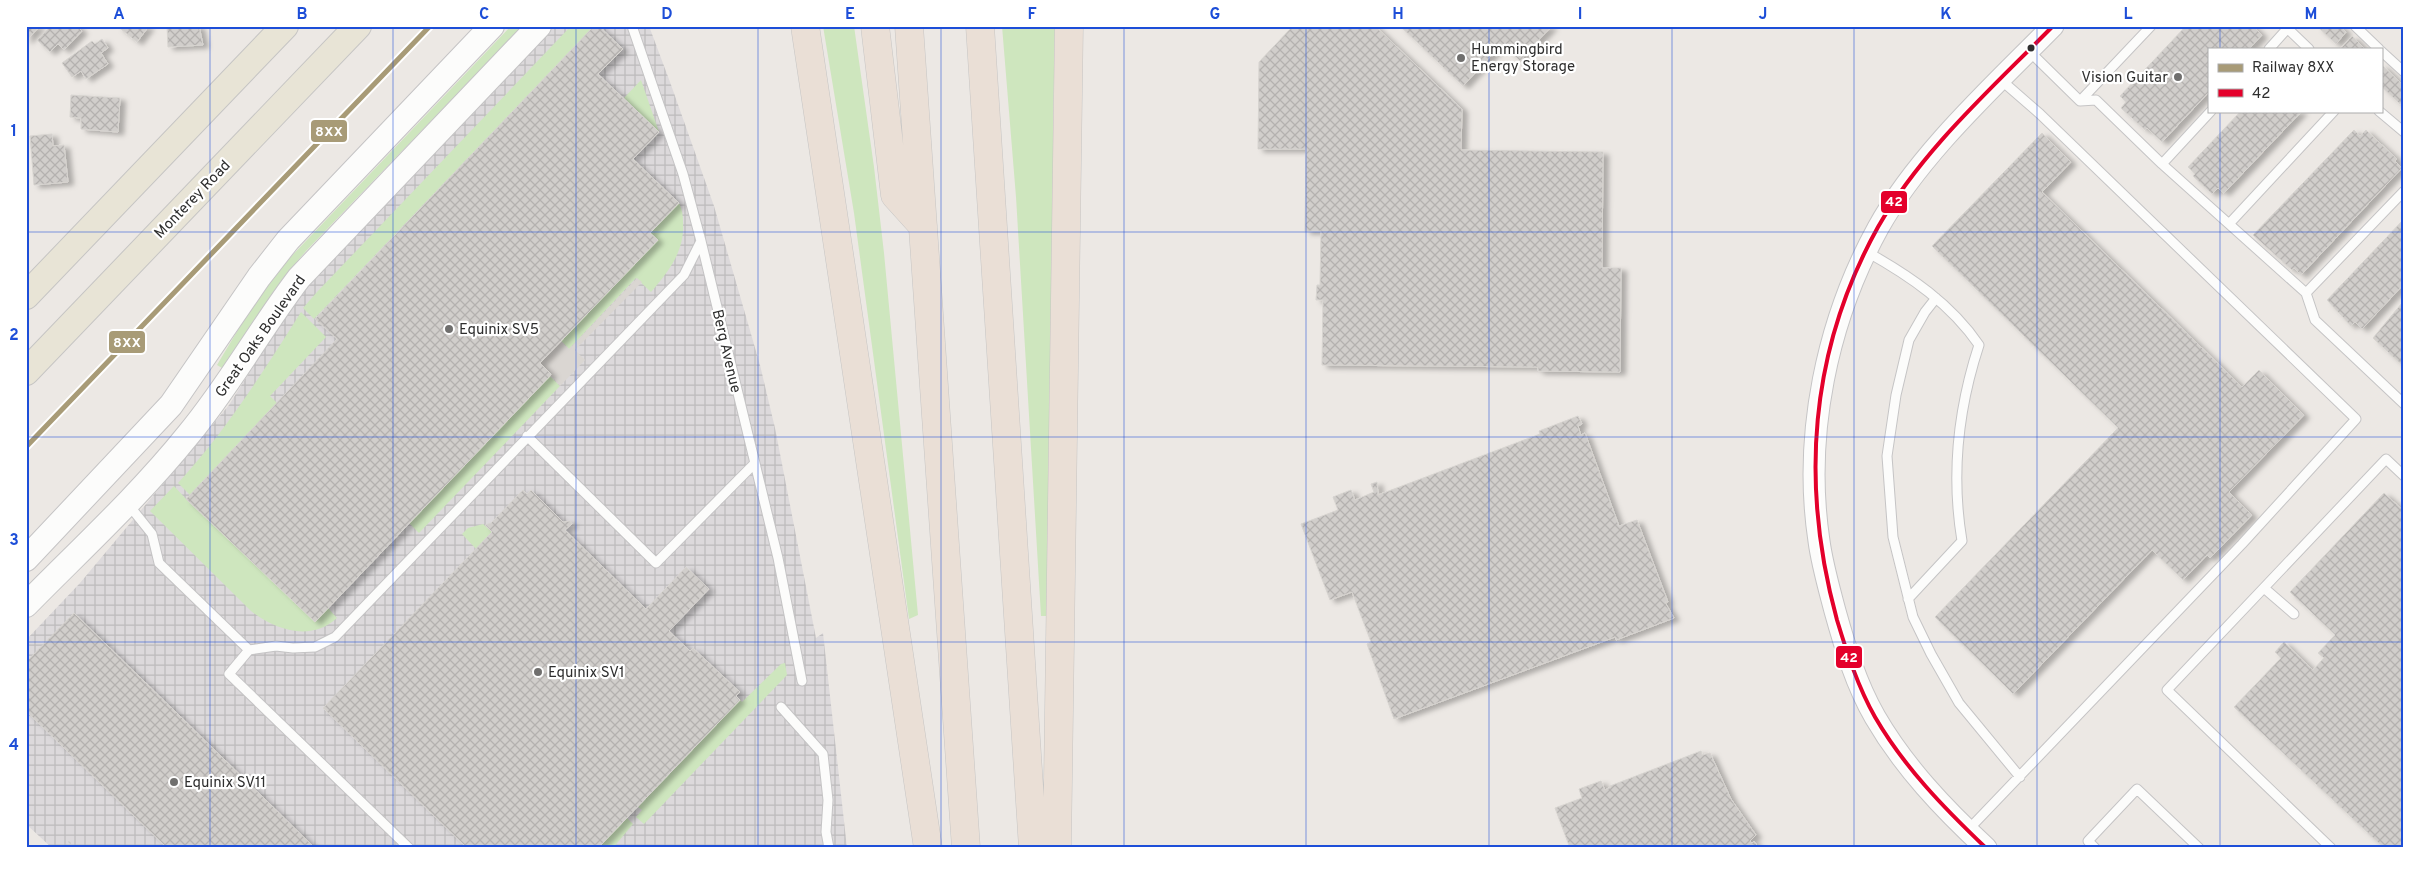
<svg xmlns="http://www.w3.org/2000/svg" width="2430" height="874" viewBox="0 0 2430 874" font-family="Overpass,sans-serif">
<defs>
<pattern id="industrial-grid" width="8" height="8" patternUnits="userSpaceOnUse" patternTransform="scale(1.25)"><rect width="8" height="8" fill="#dcd9db"/><path d="M0 4h8M4 0v8" fill="none" stroke="#bdbbbc"/></pattern>
<pattern id="building-cross-hatch" width="8" height="8" patternUnits="userSpaceOnUse" patternTransform="scale(1.25)"><rect width="8" height="8" fill="#d1cecb"/><path d="M0 0l8 8M0 8l8-8" fill="none" stroke="#b4b1af"/></pattern>
<filter id="shadow"><feDropShadow dx="5.5" dy="3" stdDeviation="2.5" flood-color="#0004"/></filter>
</defs>
<rect width="100%" height="100%" fill="#ece8e4"/>
<path fill="url(#industrial-grid)" d="M554,26H649L670,82L714,206L760,365L775,428L816,638L823,633L847,848H52L26,824V640L80,583L229,405L297,296Z"/>
<path fill="#cee6be" d="M511,26H522L306,251L283,278L222,368L217,365L248,313L284,264Z
M571,26H594L314,319L303,308L317,292Z
M823,26H854L874,167L884,253L918,615L909,619L854,213Z
M1002,26H1055L1053,128L1056,616H1041L1016,197Z
M641,80L659,132L624,98Z
M679,203C682,209 683,215 683,222C685,251 669,271 651,292L636,278L569,349L561,341L658,240L650,233Z
M301,312L326,337L270,396L277,403L190,495L178,483C226,431 263,372 301,312Z
M550,376L560,386L419,533L409,523Z
M174,486L186,499L328,608L337,618C311,642 275,630 251,611L150,511Z
M483,524L492,532L476,549L462,534L468,528Z
M785,663L787,675L644,824L636,817L642,810L638,807L740,700L742,702L781,664Z
M627,818L633,824L613,848H598Z"/>
<path fill="#dad6d2" d="M637,278L642,282L575,350L585,360L560,386L540,363L561,341L569,349Z"/>
<path fill="url(#building-cross-hatch)" stroke="#d7d4d0" filter="url(#shadow)" d="M26,26H40L26,41Z
M51,26H77L82,31L64,50L58,44L50,52L37,40Z
M117,26H149L137,42Z
M167,26H199L203,45L168,47Z
M594,26H599L623,49L598,74L659,132L633,159L679,203L650,233L658,240L540,363L551,374L550,376L315,622L186,499L337,339L315,319Z
M1293,26H1375L1462,109L1461,150L1603,152L1602,268H1621L1620,372L1538,371V367L1322,365L1323,300H1316L1317,285H1320L1321,231H1305L1306,149H1258L1259,62Z
M1400,26H1552L1533,46L1531,44L1523,53L1525,55L1520,61L1502,44L1463,86Z
M2186,26H2253L2262,35L2249,49H2209V92L2162,142L2147,128L2145,130L2121,108L2126,102L2120,96Z
M2317,26H2340L2346,32L2336,44Z
M2352,36L2365,49L2341,48Z
M102,39L108,48L101,53L108,64L86,79L81,71L72,77L62,63L92,41L95,44Z
M2381,64L2404,86V101L2400,104L2381,86Z
M71,95L120,98L118,132L81,129V118L70,117Z
M2241,111H2302L2224,193L2218,188L2212,194L2193,176L2195,174L2188,167Z
M2354,130L2360,136L2366,130L2397,159L2395,161L2402,168L2301,275L2294,268L2292,270L2253,235Z
M2042,133L2071,162L2042,192L2242,387L2259,370L2304,415L2229,492L2252,515L2210,558L2207,555L2183,580L2152,550L2013,694L1935,617L2118,428L1932,246Z
M52,134L53,146L64,145L68,182L34,185L30,136Z
M2404,219V284L2362,329L2355,322L2351,326L2327,300Z
M2402,303L2404,304V367L2373,338Z
M1578,416L1582,424L1578,426L1581,435L1585,433L1619,526L1637,520L1668,602H1665L1674,618L1616,640L1615,637L1394,719L1367,644L1371,642L1352,592L1330,600L1301,524L1338,510L1333,497L1351,490L1355,500L1374,492L1371,484L1377,482L1378,495L1540,434L1539,431Z
M523,490L527,494L531,490L563,522L570,521L572,524L565,530L646,609L686,567L709,589L669,631L690,651L693,648L740,692L736,696L740,700L598,848H467L323,708L492,532L485,525L491,523Z
M2384,493L2404,511V848H2384L2234,707L2281,658L2275,652L2284,642L2313,670L2324,658L2318,653L2335,635L2290,592Z
M74,613L181,717L315,848H167L26,711V662Z
M1701,751L1702,755L1710,753L1731,799L1756,835L1750,841L1752,843L1754,841L1759,848H1570L1555,808L1582,798L1579,789L1601,781L1605,790L1611,787L1610,786Z"/>
<g fill="none" stroke-linecap="round" stroke-linejoin="round">
<defs>
<path id="service" d="M632,26L683,174L701,241L778,558L802,681
M2285,26L2309,49
M2355,26L2379,49
M2269,49L2287,29
M2029,51L2080,101L2096,100L2162,164L2306,293L2315,320L2404,404
M2381,51L2404,72
M2080,101L2151,26
M2379,111L2404,132
M2162,164L2211,111
M2229,224L2334,111
M1867,252C1910,276 1951,304 1979,345C1958,409 1951,475 1962,541L1908,599
M2306,293L2404,191
M1936,298L1925,312L1909,340L1896,395L1887,456L1893,537L1913,617L1931,654L1959,703L2020,777
M527,436L656,563L755,463
M128,504L152,534L159,563L249,650L276,646L293,648L315,647L335,637L684,275L701,241
M2264,588L2294,614
M249,650L229,674L409,848
M781,707L823,754L828,800L826,832L829,848
M1968,830L2242,544L2356,419L2040,114L2001,80
M2095,848L2088,841L2137,789L2199,848
M2331,848L2167,690L2386,459L2404,476"/>
<path id="tertiary" d="M1986,848C1944,809 1904,767 1875,717C1856,684 1845,647 1835,611C1829,588 1822,564 1819,541C1803,435 1827,321 1878,228C1919,154 1994,86 2053,26"/>
<path id="secondary" d="M26,559L171,405L259,277L288,240L492,26
M26,605C80,550 139,496 188,435C229,386 260,329 299,278L539,26"/>
<path id="primary" d="M26,296L285,26
M26,372L358,26"/>
<path id="motorway" d="M805,26L928,848
M875,26L895,195L923,226
M909,26L966,848
M980,26L1033,848
M1057,848L1069,26"/>
</defs>
<use href="#service" stroke="#c5c4c5" stroke-width="11"/>
<use href="#tertiary" stroke="#c5c4c5" stroke-width="23"/>
<use href="#secondary" stroke="#c5c4c5" stroke-width="26"/>
<use href="#primary" stroke="#c6c5c4" stroke-width="28"/>
<use href="#motorway" stroke="#c6c5c4" stroke-width="29"/>
<path stroke="#c9c9c8" stroke-width="3" stroke-dasharray="4 2.5" stroke-linecap="butt" d="M65,848L70,842"/>
<use href="#service" stroke="#fcfcfb" stroke-width="9"/>
<use href="#tertiary" stroke="#fcfcfb" stroke-width="21"/>
<use href="#secondary" stroke="#fcfcfb" stroke-width="24"/>
<use href="#primary" stroke="#e8e4d6" stroke-width="26"/>
<use href="#motorway" stroke="#eadfd6" stroke-width="28"/>
<defs>
<path id="bus-1" d="M1986,848C1944,808 1904,767 1875,717C1858,687 1847,653 1837,620C1800,485 1809,351 1878,227C1922,150 1991,89 2053,26"/>
</defs>
<use href="#bus-1" stroke="#fff" stroke-width="8"/>
<use href="#bus-1" stroke="#e4002b" stroke-width="4"/>
<defs>
<path id="rail-1" d="M26,447L430,26"/>
</defs>
<use href="#rail-1" stroke="#fff" stroke-width="9"/>
<use href="#rail-1" stroke="#a89b77" stroke-width="5"/>
</g>
<path fill="none" stroke="#1d4ed8" stroke-width="1" stroke-opacity="0.55" d="M210,26V848M393,26V848M576,26V848M758,26V848M941,26V848M1124,26V848M1306,26V848M1489,26V848M1672,26V848M1854,26V848M2037,26V848M2220,26V49M2220,111V848M26,232H2404M26,437H2404M26,642H2404"/>
<circle fill="#2e2e2e" stroke="#fff" stroke-width="2" cx="2031" cy="48" r="4.5"/>
<g fill="#706f6e" stroke="#fff" stroke-width="2">
<circle cx="1461" cy="58" r="5"/>
<circle cx="2178" cy="77" r="5"/>
<circle cx="449" cy="329" r="5"/>
<circle cx="538" cy="672" r="5"/>
<circle cx="174" cy="782" r="5"/>
</g>
<g text-anchor="middle" stroke-width="4.5" stroke-linejoin="round" paint-order="stroke">
<g font-size="15" fill="#2e2e2e" stroke="#fff" text-anchor="start">
<text x="1471" y="54">Hummingbird<tspan x="1471" dy="17">Energy Storage</tspan></text>
<text x="2168" y="82" text-anchor="end">Vision Guitar</text>
<text x="459" y="334">Equinix SV5</text>
<text x="548" y="677">Equinix SV1</text>
<text x="184" y="787">Equinix SV11</text>
</g>
<g font-size="15" fill="#2e2e2e" stroke="#fff">
<text transform="translate(192 199) rotate(-46)" y="5">Monterey Road</text>
<text transform="translate(260 336) rotate(-55)" y="5">Great Oaks Boulevard</text>
<text transform="translate(727 351) rotate(77)" y="5">Berg Avenue</text>
</g>
</g>
<g stroke="#fff" stroke-width="2">
<rect x="310" y="119" width="38" height="24" rx="5" fill="#a89b77"/>
<rect x="1880" y="190" width="28" height="24" rx="5" fill="#e4002b"/>
<rect x="108" y="330" width="38" height="24" rx="5" fill="#a89b77"/>
<rect x="1835" y="645" width="28" height="24" rx="5" fill="#e4002b"/>
</g>
<g font-size="14" text-anchor="middle" font-weight="bold" fill="#fff">
<text x="329" y="136">8XX</text>
<text x="1894" y="206">42</text>
<text x="127" y="347">8XX</text>
<text x="1849" y="662">42</text>
</g>
<rect width="2430" height="874" fill="none" stroke="#ffffff" stroke-width="55"/>
<rect x="2208" y="48" width="175" height="65" fill="#ffffff" stroke="#ababab"/>
<rect x="2218" y="64" width="25" height="8" fill="#a89b77" stroke="#ababab"/>
<text x="2252" y="72" font-size="15" fill="#2e2e2e">Railway 8XX</text>
<rect x="2218" y="89" width="25" height="8" fill="#e4002b" stroke="#ababab"/>
<text x="2252" y="98" font-size="15" fill="#2e2e2e">42</text>
<rect x="28" y="28" width="2374" height="818" fill="none" stroke="#1d4ed8" stroke-width="2"/>
<g font-size="16" text-anchor="middle" font-weight="bold" fill="#1d4ed8">
<text x="119" y="19">A</text>
<text x="302" y="19">B</text>
<text x="484" y="19">C</text>
<text x="667" y="19">D</text>
<text x="850" y="19">E</text>
<text x="1032" y="19">F</text>
<text x="1215" y="19">G</text>
<text x="1398" y="19">H</text>
<text x="1580" y="19">I</text>
<text x="1763" y="19">J</text>
<text x="1946" y="19">K</text>
<text x="2128" y="19">L</text>
<text x="2311" y="19">M</text>
<text x="14" y="136">1</text>
<text x="14" y="340">2</text>
<text x="14" y="545">3</text>
<text x="14" y="750">4</text>
</g>
</svg>
